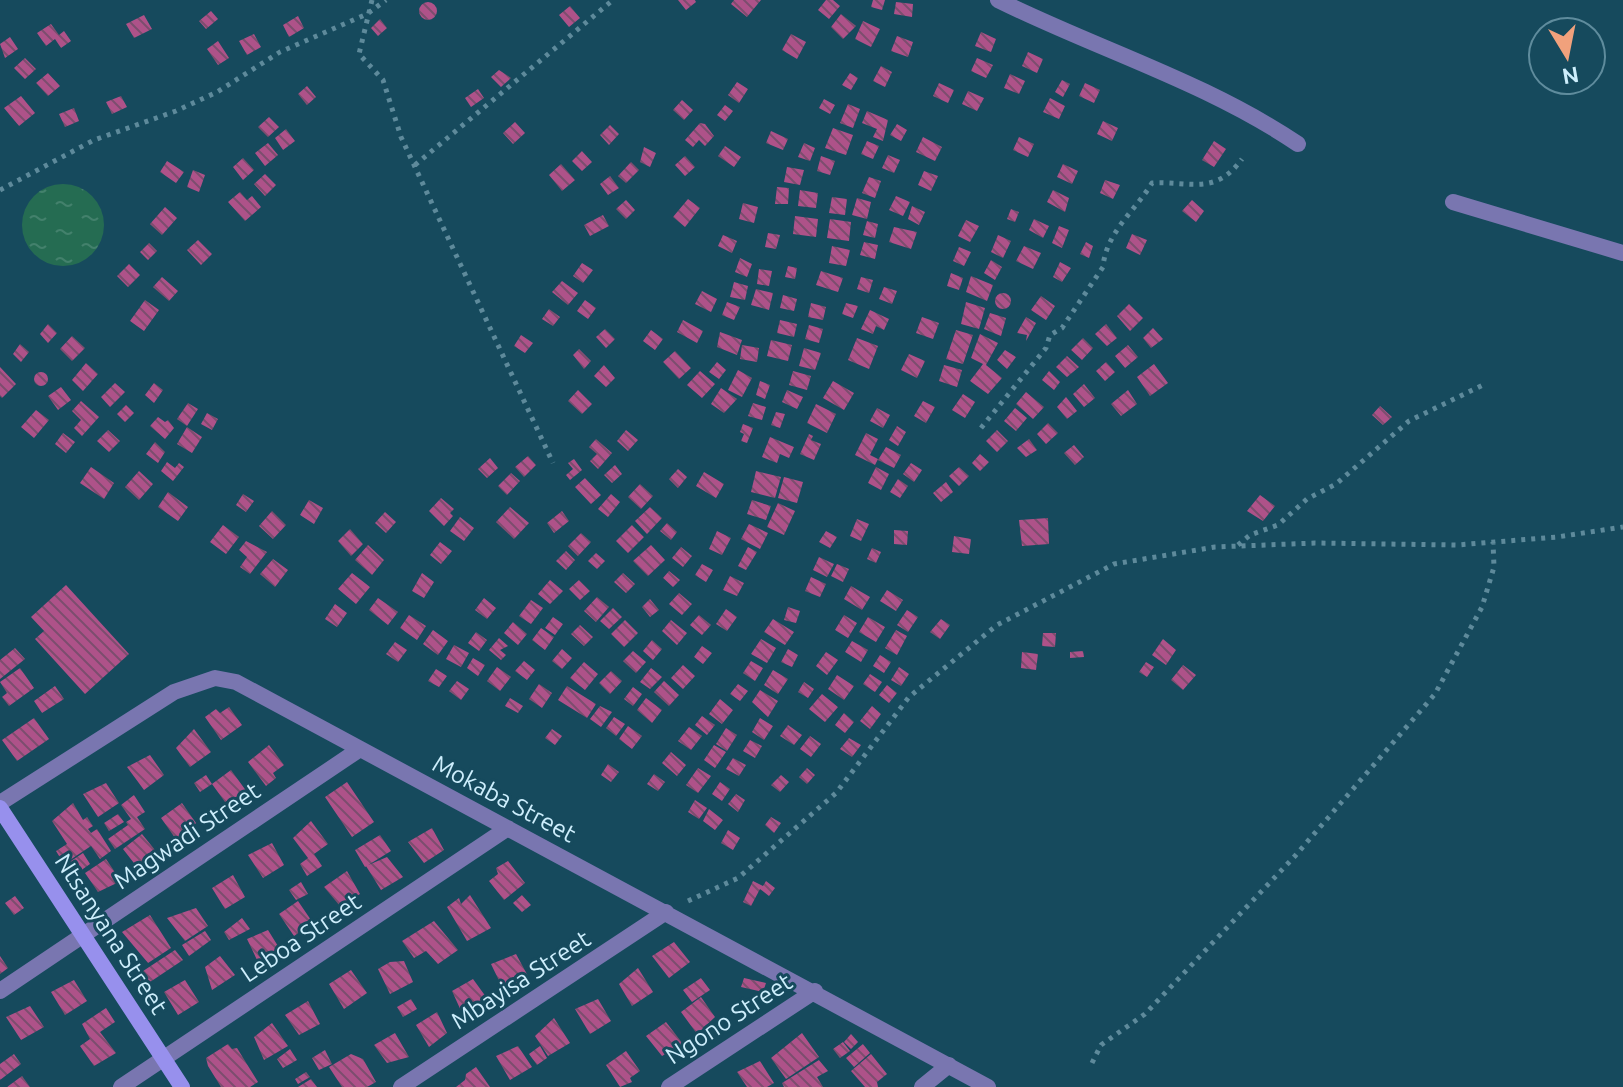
<svg xmlns="http://www.w3.org/2000/svg" width="1623" height="1087" viewBox="0 0 1623 1087" font-family="Ubuntu,sans-serif">
<defs>
<pattern id="water-ripples" width="26" height="14" patternUnits="userSpaceOnUse" patternTransform="scale(2)"><rect width="26" height="14" fill="#256c52"/><path d="M2 4q2-2 4 0t4 0M15 11q2-2 4 0t4 0" fill="none" stroke="#43816c"/></pattern>
<pattern id="building-back-hatch" width="6" height="6" patternUnits="userSpaceOnUse" patternTransform="scale(2)"><rect width="6" height="6" fill="#ae5289"/><path d="M-1 5l2 2M0 0l6 6M5-1l2 2" fill="none" stroke="#7c4d6e"/></pattern>
</defs>
<rect width="100%" height="100%" fill="#164a5d"/>
<path fill="url(#water-ripples)" d="M22 225a41 41 0 1 1 82 0a41 41 0 1 1-82 0Z"/>
<path fill="url(#building-back-hatch)" d="M678,0H695L696,2L686,10Z
M734,0H761L747,17L731,4Z
M826,0H833L840,6L829,19L818,10Z
M873,0H885L882,10L871,7Z
M896,2L913,4L912,17L894,14Z
M419 11a9 9 0 1 1 18 0a9 9 0 1 1-18 0Z
M570,6L580,18L569,27L559,15Z
M211,11L218,19L206,29L199,21Z
M841,14L856,26L843,39L831,27Z
M144,15L152,29L134,38L126,24Z
M298,16L304,28L289,37L283,25Z
M380,19L387,28L378,36L371,28Z
M863,21L880,29L871,47L855,39Z
M51,24L59,35L64,31L71,41L61,48L55,39L46,46L37,33Z
M981,32L996,39L991,52L975,46Z
M254,34L261,47L247,55L239,41Z
M791,34L806,42L797,59L782,50Z
M897,36L913,42L908,57L891,51Z
M10,37L18,49L5,58L0,44Z
M218,41L229,58L218,65L207,49Z
M1028,52L1043,59L1037,73L1022,66Z
M25,58L36,69L25,79L14,68Z
M977,58L993,65L986,78L971,71Z
M881,66L892,72L885,87L873,81Z
M499,70L511,78L501,87L491,77Z
M48,73L60,86L48,96L36,83Z
M850,73L858,78L851,90L842,85Z
M1010,74L1025,81L1019,94L1004,88Z
M1062,80L1070,84L1063,97L1055,92Z
M737,82L748,89L739,103L728,95Z
M939,83L954,90L948,103L933,96Z
M1085,83L1100,90L1094,103L1079,96Z
M307,86L316,97L307,105L298,94Z
M478,89L484,98L471,107L465,98Z
M968,91L984,98L977,111L962,104Z
M21,96L35,113L19,126L4,108Z
M121,96L127,107L112,114L106,102Z
M1050,98L1065,106L1059,119L1043,112Z
M824,99L835,105L830,114L819,108Z
M682,100L693,110L684,120L673,110Z
M848,104L860,109L853,128L840,123Z
M725,105L733,111L725,121L717,115Z
M74,108L79,121L65,127L59,114Z
M867,111L888,120L883,141L873,137L877,129L862,123Z
M269,117L279,127L268,137L258,127Z
M1103,121L1118,128L1112,141L1097,134Z
M515,122L525,133L513,144L503,133Z
M700,123L705,124L714,136L705,146L699,140L693,147L685,140Z
M897,124L907,130L901,141L890,135Z
M610,125L619,134L609,145L600,135Z
M833,128L853,135L846,155L825,148Z
M286,129L295,141L283,150L275,138Z
M771,131L788,139L783,150L766,143Z
M923,137L942,147L935,161L916,152Z
M1019,137L1034,144L1028,157L1013,150Z
M867,141L879,146L873,159L861,154Z
M1214,141L1226,149L1214,167L1202,160Z
M268,143L278,155L265,166L255,153Z
M804,143L815,148L810,161L798,157Z
M725,146L741,157L734,167L718,156Z
M644,147L656,153L650,167L640,162Z
M582,151L592,162L582,171L572,161Z
M888,155L900,160L894,173L882,168Z
M685,156L695,167L685,176L675,165Z
M821,156L835,161L830,175L817,171Z
M243,158L254,170L243,180L233,167Z
M167,161L184,172L176,183L160,172Z
M631,162L639,170L626,183L618,176Z
M561,164L575,180L562,191L549,175Z
M1063,164L1078,171L1072,184L1057,177Z
M787,167L804,170L800,185L784,182Z
M193,170L205,175L199,192L187,187Z
M924,171L938,176L931,191L918,185Z
M265,174L276,185L265,196L254,184Z
M610,176L619,188L608,195L600,184Z
M869,177L881,181L875,198L862,193Z
M1105,180L1120,185L1113,199L1100,193Z
M777,187L789,188L788,204H775Z
M800,190L818,193L816,208L798,206Z
M1053,190L1069,198L1065,212L1047,202Z
M240,192L247,200L252,196L261,207L245,221L228,202Z
M896,196L910,202L903,216L889,210Z
M832,197L847,199L845,215L829,213Z
M857,198L871,202L867,219L852,215Z
M688,199L700,208L685,227L673,217Z
M626,200L635,210L626,219L616,209Z
M1192,200L1204,211L1196,222L1182,211Z
M743,203L758,207L754,223L739,219Z
M912,206L925,212L919,225L908,219Z
M165,207L177,218L162,235L150,224Z
M1011,209L1019,212L1015,222L1007,219Z
M603,215L609,226L590,236L584,225Z
M795,216L818,219L816,237L793,234Z
M830,219L851,222L849,241L827,238Z
M1034,219L1049,226L1043,238L1029,230Z
M966,220L979,226L970,242L958,236Z
M867,221L878,224L875,238L863,235Z
M1059,226L1069,230L1062,248L1052,243Z
M894,227L917,232L911,249L889,242Z
M768,233L780,235L776,249L765,247Z
M1132,234L1147,240L1140,255L1126,248Z
M723,235L737,241L732,253L718,246Z
M998,235L1011,241L1003,258L991,252Z
M198,240L212,254L201,265L187,250Z
M864,242L878,245L875,259L860,255Z
M1086,242L1093,246L1089,258L1080,254Z
M149,243L157,251L148,260L140,252Z
M832,246L850,250L846,266L829,263Z
M1024,246L1041,253L1033,269L1016,261Z
M959,247L971,252L964,266L953,261Z
M740,258L752,264L747,277L735,272Z
M991,260L1002,267L995,280L984,273Z
M1060,262L1071,268L1062,282L1053,277Z
M582,263L593,270L583,283L573,276Z
M129,264L140,275L128,287L117,276Z
M788,266L797,268L795,279L785,277Z
M759,269L772,271L769,286L757,284Z
M821,271L843,278L838,292L816,285Z
M951,273L963,278L959,290L947,286Z
M971,276L993,285L987,301L966,292Z
M162,277L178,291L169,301L153,287Z
M861,277L873,280L869,293L857,289Z
M562,281L578,293L568,305L552,292Z
M734,282L748,286L745,300L730,297Z
M884,287L897,291L892,304L879,299Z
M756,289L773,293L769,310L751,305Z
M702,291L717,299L711,312L695,304Z
M995 301a8 8 0 1 1 16 0a8 8 0 1 1-16 0Z
M783,295L797,299L794,311L780,308Z
M1041,296L1055,306L1046,320L1031,310Z
M145,300L159,310L144,331L130,321Z
M585,300L596,308L588,319L577,311Z
M727,302L740,307L734,320L722,315Z
M966,302L985,308L979,329L961,324Z
M811,303L826,307L823,320L808,317Z
M846,303L858,306L853,318L842,314Z
M1129,304L1143,318L1130,331L1117,316Z
M549,309L560,317L553,326L542,319Z
M870,310L889,319L884,330L876,326L873,334L861,329Z
M990,313L1006,318L1001,336L984,329Z
M922,317L939,323L933,339L916,333Z
M1026,317L1036,323L1026,341L1027,335L1017,333Z
M683,320L703,331L697,343L677,332Z
M780,320L797,324L794,337L777,333Z
M48,324L57,333L48,343L40,334Z
M1106,324L1117,338L1107,346L1095,334Z
M809,325L823,329L819,343L805,339Z
M1153,328L1163,339L1151,348L1143,338Z
M605,329L615,339L606,348L596,337Z
M651,330L663,339L655,350L643,341Z
M956,330L973,335L963,364L946,359Z
M720,332L742,340L737,355L717,347Z
M980,334L998,343L986,365L1002,378L988,394L970,381L983,364L971,358Z
M521,335L533,343L525,353L514,346Z
M72,336L85,348L72,361L60,349Z
M857,338L878,346L869,369L848,360Z
M1083,338L1093,348L1082,360L1071,350Z
M771,340L792,345L788,361L767,356Z
M20,344L29,352L21,362L13,354Z
M742,345L759,348L757,362L740,359Z
M1128,345L1138,357L1125,368L1115,356Z
M804,348L821,353L815,370L799,366Z
M579,349L591,361L584,369L573,355Z
M1005,350L1016,357L1007,369L997,360Z
M675,351L691,368L679,379L663,362Z
M909,354L925,361L917,378L901,370Z
M1067,356L1079,367L1067,377L1056,367Z
M717,362L726,370L719,379L709,372Z
M1106,362L1115,372L1105,381L1096,371Z
M86,363L98,374L83,391L72,380Z
M1154,364L1168,383L1150,396L1137,377Z
M604,365L615,378L606,387L594,376Z
M944,365L962,370L957,387L939,381Z
M0,367L16,384L2,398L0,396Z
M738,370L752,378L742,397L728,390Z
M700,371L715,384L702,398L687,385Z
M793,371L811,376L807,390L789,385Z
M1049,371L1060,382L1054,390L1042,380Z
M34 379a7 7 0 1 1 14 0a7 7 0 1 1-14 0Z
M760,381L770,385L765,399L756,395Z
M833,381L854,393L844,410L823,398Z
M115,383L125,392L110,407L101,397Z
M154,383L163,390L154,403L145,395Z
M1084,384L1095,398L1084,407L1073,394Z
M61,387L71,400L58,410L48,396Z
M721,388L737,399L724,413L711,404Z
M578,390L592,404L582,414L568,401Z
M787,390L803,397L797,409L782,402Z
M1128,390L1137,404L1121,416L1111,404Z
M1026,392L1044,407L1033,419L1016,404Z
M963,394L975,402L965,418L952,410Z
M1066,397L1077,411L1067,419L1057,407Z
M81,401L99,417L82,436L74,428L81,420L72,411Z
M923,401L935,407L926,423L914,416Z
M188,403L198,409L187,426L177,419Z
M753,403L766,407L762,420L748,416Z
M816,404L836,414L827,433L807,423Z
M126,405L134,413L125,422L117,414Z
M1380,406L1392,417L1383,425L1372,415Z
M877,408L890,415L883,428L870,421Z
M1015,408L1027,418L1016,431L1004,421Z
M36,410L49,420L34,438L21,427Z
M776,412L785,414L780,428L771,425Z
M207,413L218,419L212,430L201,424Z
M158,417L165,422L168,420L174,428L165,439L150,426Z
M1048,423L1058,433L1046,444L1037,434Z
M743,424L753,428L747,443L741,441L744,434L740,432Z
M897,426L906,432L898,446L889,440Z
M187,427L202,437L192,453L177,444Z
M108,430L120,441L109,452L97,441Z
M626,430L638,440L628,451L617,441Z
M997,430L1008,441L997,452L986,441Z
M63,433L75,442L66,453L55,444Z
M866,433L878,439L870,455L878,459L875,465L855,455Z
M809,434L813,436L811,440L821,444L814,460L800,454Z
M770,437L794,447L789,458L780,454L777,463L762,457Z
M596,439L612,453L598,469L590,461L597,454L589,447Z
M1029,439L1037,450L1026,457L1017,448Z
M155,442L165,452L158,463L146,454Z
M1074,445L1084,457L1075,465L1064,453Z
M886,447L901,455L894,468L878,460Z
M980,454L989,462L980,471L972,463Z
M528,456L536,465L524,477L515,467Z
M490,458L498,468L487,478L478,469Z
M574,459L582,470L570,480L566,475L573,469L568,463Z
M167,462L175,468L179,463L184,467L173,481L161,471Z
M911,463L922,470L914,482L903,474Z
M615,465L622,474L612,483L604,475Z
M91,467L114,483L104,499L80,483Z
M876,467L889,474L881,490L868,483Z
M959,467L969,476L959,486L949,476Z
M678,469L687,477L678,488L669,479Z
M139,471L153,484L139,500L125,487Z
M756,471L781,477L775,498L751,492Z
M704,472L724,484L716,498L696,486Z
M511,473L520,481L507,495L498,486Z
M784,477L803,482L797,503L778,498Z
M585,478L601,495L591,504L575,487Z
M898,479L908,486L900,498L890,492Z
M946,482L953,492L941,502L933,493Z
M640,484L653,496L641,509L628,497Z
M168,492L188,507L178,521L158,507Z
M243,494L254,501L246,512L236,505Z
M611,494L620,502L608,517L598,509Z
M1260,495L1275,506L1263,521L1247,511Z
M441,498L454,509L450,513L453,516L444,526L429,511Z
M309,500L323,508L314,524L300,515Z
M752,500L771,506L766,520L747,514Z
M778,503L795,511L784,535L767,527Z
M510,507L529,523L514,539L496,522Z
M650,507L662,518L647,534L635,521Z
M272,511L286,525L273,539L259,526Z
M562,511L569,521L554,533L547,523Z
M385,512L396,522L386,533L375,523Z
M460,517L474,528L464,541L450,531Z
M1048,518L1049,544L1022,546L1019,520Z
M857,519L869,524L861,541L850,536Z
M667,523L677,532L671,540L660,531Z
M749,524L768,533L760,549L741,539Z
M223,525L239,537L226,554L210,542Z
M632,525L644,537L628,553L616,541Z
M350,529L363,544L351,556L338,541Z
M894,530L908,531L907,545L894,544Z
M717,531L731,538L722,555L709,549Z
M826,531L837,537L830,548L819,542Z
M581,533L591,542L578,556L568,546Z
M954,536L971,539L969,554L952,552Z
M246,541L267,552L250,574L240,567L247,557L239,550Z
M440,542L452,551L441,564L430,555Z
M368,545L384,560L372,575L355,560Z
M651,545L665,560L648,576L633,561Z
M681,547L692,556L683,567L672,558Z
M748,547L757,552L746,570L738,566Z
M872,548L881,552L876,563L867,559Z
M566,551L575,560L566,570L556,561Z
M596,553L605,561L597,569L588,561Z
M819,557L834,564L827,577L813,570Z
M273,559L288,570L275,587L260,574Z
M702,564L713,570L706,582L695,575Z
M837,564L849,569L843,582L831,576Z
M669,571L680,580L673,587L663,578Z
M352,573L370,587L356,604L338,589Z
M422,573L434,582L424,598L412,591Z
M623,573L635,584L626,593L614,582Z
M730,576L744,583L737,596L723,590Z
M811,577L826,584L820,597L805,591Z
M550,580L563,591L550,604L538,594Z
M579,580L590,591L580,600L569,589Z
M66,585L129,654L85,694L35,639L44,631L31,617Z
M851,586L870,597L862,610L844,599Z
M887,590L903,600L896,611L880,601Z
M679,593L692,604L682,615L669,604Z
M597,597L609,607L596,622L584,611Z
M378,598L398,612L388,625L369,610Z
M484,598L496,608L487,619L475,610Z
M650,599L659,610L650,617L642,607Z
M531,600L543,608L531,624L519,616Z
M335,604L347,613L337,627L325,619Z
M788,607L800,611L796,623L784,620Z
M613,608L622,617L609,629L600,621Z
M726,609L737,617L727,631L716,624Z
M907,610L918,617L908,632L897,625Z
M409,615L426,626L417,640L400,628Z
M699,615L711,625L702,635L690,625Z
M844,615L857,623L848,638L835,630Z
M553,617L563,624L555,635L545,628Z
M868,617L885,627L876,642L859,632Z
M773,619L794,632L785,645L764,632Z
M941,619L950,625L940,639L930,632Z
M625,620L638,633L624,647L611,634Z
M671,620L687,633L677,645L662,631Z
M513,622L527,634L518,645L504,633Z
M580,625L593,637L584,646L571,634Z
M541,628L554,637L545,650L532,640Z
M433,630L448,641L438,655L423,644Z
M896,630L907,636L897,655L885,648Z
M476,632L487,640L479,651L468,643Z
M1043,633H1056L1055,647L1042,646Z
M499,638L508,646L500,650L506,655L501,660L489,650Z
M761,639L776,648L767,663L751,654Z
M1163,639L1176,650L1166,665L1152,655Z
M652,640L662,649L653,660L643,651Z
M852,641L868,650L861,662L845,652Z
M395,642L407,650L398,662L386,654Z
M454,645L469,653L461,667L446,659Z
M702,646L712,653L703,664L694,657Z
M15,648L25,659L0,679V660Z
M562,649L572,658L562,669L552,661Z
M788,649L798,655L792,667L781,662Z
M633,651L646,662L636,673L623,661Z
M1083,651L1084,657L1070,658V652Z
M826,652L838,660L827,675L816,666Z
M1022,652L1038,654L1036,670L1021,668Z
M880,655L891,662L884,673L873,666Z
M473,658L485,665L478,676L467,668Z
M524,661L535,670L527,680L515,671Z
M751,661L763,668L755,681L743,673Z
M584,662L598,674L585,690L570,678Z
M1146,662L1154,667L1147,677L1139,672Z
M683,665L695,676L683,689L671,678Z
M1183,665L1196,675L1183,690L1171,680Z
M497,667L511,677L500,691L487,681Z
M899,667L909,674L901,686L891,680Z
M20,668L34,688L9,706L2,697L7,693L0,682Z
M651,668L662,677L650,689L640,682Z
M436,669L447,676L439,687L428,681Z
M773,670L788,679L778,694L764,685Z
M611,671L622,681L610,694L599,683Z
M870,674L882,682L875,692L863,684Z
M837,675L854,686L844,700L828,689Z
M457,681L469,689L461,700L449,691Z
M664,681L679,695L669,706L654,692Z
M804,682L814,689L808,698L798,692Z
M539,684L552,693L542,708L529,699Z
M738,684L748,691L740,701L730,694Z
M887,685L897,693L889,703L879,695Z
M55,686L64,699L42,713L34,701Z
M567,686L596,704L587,718L558,700Z
M633,687L642,694L633,706L624,699Z
M760,690L778,701L768,717L752,702Z
M822,694L838,707L825,722L809,709Z
M510,698L523,706L518,713L505,706Z
M646,698L662,710L652,723L637,710Z
M720,699L733,710L722,724L709,714Z
M600,706L612,712L601,727L590,719Z
M872,706L881,714L870,729L860,721Z
M229,707L242,725L221,740L205,717L216,709L220,713Z
M844,713L854,722L845,733L835,725Z
M702,716L715,725L707,735L695,725Z
M614,717L625,724L616,736L606,728Z
M34,718L49,739L17,761L2,740Z
M760,718L773,726L764,740L752,732Z
M788,725L802,735L794,745L780,736Z
M628,726L642,736L632,749L619,739Z
M689,727L702,736L691,750L678,741Z
M726,728L737,735L727,751L716,744Z
M194,729L211,752L190,767L176,748Z
M552,729L562,736L555,745L545,738Z
M810,736L821,744L811,757L800,749Z
M849,738L861,745L852,757L840,749Z
M750,740L762,746L755,758L743,751Z
M269,745L284,765L273,773L276,778L266,786L248,762Z
M714,745L726,752L715,768L704,760Z
M671,752L686,765L677,776L662,763Z
M150,755L164,775L144,790L127,767Z
M733,758L746,765L739,776L726,769Z
M608,764L619,772L611,782L601,775Z
M698,768L711,776L698,793L686,785Z
M807,768L815,775L807,784L799,777Z
M231,770L247,792L225,802L212,784Z
M654,774L665,782L658,791L647,784Z
M206,775L212,784L200,792L194,783Z
M781,775L789,782L780,792L771,785Z
M347,782L374,822L352,837L325,797Z
M720,782L730,789L722,801L712,794Z
M106,783L119,803L98,817L83,794Z
M736,794L745,800L738,812L728,804Z
M134,795L145,812L137,817L145,829L115,849L108,839L128,825L126,822L131,819L121,805Z
M695,800L707,808L699,819L688,812Z
M73,803L83,820L87,817L93,826L88,829L91,833L97,829L111,851L100,859L91,846L64,864L56,851L67,844L52,821Z
M182,803L196,823L178,842L161,818Z
M709,809L723,820L715,830L703,821Z
M118,814L124,822L109,831L104,823Z
M771,817L781,823L774,833L765,825Z
M311,821L328,844L314,854L322,866L307,876L300,864L308,858L293,838Z
M432,828L444,850L424,863L408,842Z
M728,830L740,838L733,850L721,843Z
M142,834L159,855L137,867L123,849Z
M380,835L391,851L365,867L355,850Z
M272,843L284,865L263,878L248,855Z
M83,853L90,864L73,876L65,865Z
M387,857L403,877L381,890L366,866Z
M106,859L121,881L98,892L85,873Z
M508,861L525,883L504,900L489,881L498,874L496,868Z
M347,871L360,894L340,906L324,887Z
M233,875L245,897L225,909L212,888Z
M753,881L763,886L766,881L775,888L769,896L760,889L751,906L743,902Z
M301,882L308,894L296,900L289,890Z
M470,895L491,928L467,941L447,907L459,898L461,904Z
M522,895L531,905L522,912L513,903Z
M15,896L24,908L14,915L5,903Z
M298,901L313,923L294,936L279,914Z
M196,908L208,926L185,941L167,918Z
M150,915L171,948L148,963L122,932Z
M242,918L250,929L229,940L224,932Z
M434,921L458,950L438,964L426,951L414,958L402,941Z
M268,930L281,951L258,962L247,939Z
M205,931L211,940L189,956L182,945Z
M674,942L690,962L669,978L652,956Z
M175,950L183,960L144,986L137,975Z
M516,954L528,976L505,993L491,964Z
M0,956L8,968L0,974Z
M220,956L235,975L212,990L205,967Z
M404,961L413,982L390,994L378,969L390,962Z
M638,968L653,992L632,1006L619,984Z
M351,970L367,993L344,1009L329,984Z
M701,978L710,990L692,1002L683,990Z
M744,978L766,983L763,992L741,987Z
M473,979L489,1001L462,1013L452,991Z
M74,980L87,1001L65,1015L51,992Z
M185,980L199,1002L178,1015L164,992Z
M701,997L715,1017L697,1034L681,1012Z
M411,999L417,1009L403,1017L397,1007Z
M598,999L611,1021L590,1034L575,1009Z
M308,1001L320,1024L299,1035L285,1015Z
M30,1006L44,1027L21,1040L6,1017Z
M106,1008L115,1022L100,1032L116,1053L94,1066L80,1046L90,1039L82,1024Z
M437,1012L447,1033L429,1047L416,1025Z
M554,1018L570,1043L548,1056L535,1036Z
M666,1022L683,1044L662,1056L646,1036Z
M272,1023L288,1046L264,1060L254,1037Z
M395,1033L409,1057L387,1063L374,1045Z
M802,1033L819,1057L786,1079L771,1058Z
M851,1034L858,1042L851,1049L844,1042Z
M843,1042L850,1051L840,1058L833,1049Z
M228,1044L232,1049L237,1048L258,1082L250,1087H221L208,1066L206,1058Z
M863,1044L870,1053L854,1067L846,1058Z
M518,1046L532,1067L510,1080L496,1056Z
M540,1046L547,1058L537,1065L529,1054Z
M290,1049L297,1060L283,1068L277,1059Z
M325,1050L332,1064L319,1070L312,1058Z
M626,1051L640,1071L630,1078L632,1082L620,1087L606,1065Z
M14,1054L21,1064L0,1080V1064Z
M351,1054L363,1059L376,1082L367,1087H342L329,1067Z
M871,1054L887,1074L877,1082L878,1087H865L851,1071Z
M819,1060L828,1071L817,1077L823,1087H784L782,1083Z
M760,1061L774,1083L767,1087H747L737,1072Z
M476,1067L490,1087H456L465,1080L466,1074Z
M306,1072L310,1077L298,1084L295,1079Z
M22,1076L30,1087H7Z
M311,1079L317,1087H298Z"/>
<g fill="none" stroke-linecap="round" stroke-linejoin="round">
<path stroke="#5e8a9b" stroke-width="5" stroke-dasharray="4 6" stroke-linecap="butt" d="M372,0L359,54L383,80L401,137L553,463
M415,165L613,0
M0,190L94,140L176,111L217,92L280,52L367,14L386,0
M981,428L1046,348L1050,335L1062,328L1103,267C1106,232 1136,210 1152,183C1191,181 1215,196 1242,159
M1238,545L1250,535L1278,525L1307,499L1336,484L1409,421L1485,384
M688,901L738,878L836,793L909,697L997,625L1114,564L1215,547L1315,543L1457,545L1557,537L1623,527
M1092,1063L1101,1045L1145,1014L1295,856L1435,694L1482,607L1494,567L1493,542"/>
<path stroke="#7976b0" stroke-width="16" d="M998,0C1097,49 1206,82 1298,144
M1453,202L1623,253
M0,803L174,692L215,678L236,682L988,1087
M0,991L360,749
M121,1087L508,828
M401,1087L666,912
M669,1087L815,991
M922,1087L949,1065"/>
<path stroke="#9790ed" stroke-width="16" d="M0,808L182,1087"/>
</g>
<g text-anchor="middle" stroke-width="6" stroke-linejoin="round" paint-order="stroke">
<g font-size="24" fill="#cdeefc" stroke="#164a5d">
<text transform="translate(504 799) rotate(28)" y="8">Mokaba Street</text>
<text transform="translate(187 836) rotate(-34)" y="8">Magwadi Street</text>
<text transform="translate(111 934) rotate(57)" y="8">Ntsanyana Street</text>
<text transform="translate(301 938) rotate(-34)" y="8">Leboa Street</text>
<text transform="translate(521 980) rotate(-33)" y="8">Mbayisa Street</text>
<text transform="translate(729 1019) rotate(-33)" y="8">Ngono Street</text>
</g>
</g>
<g transform="translate(1567 56) rotate(170)"><circle r="38" fill="#164a5d" stroke="#5f8c9d" stroke-width="2"/>
<path d="M0-6L14 30L0 20L-14 30Z" fill="#f1a17c"/>
<text y="-12" font-size="22" font-weight="bold" text-anchor="middle" fill="#cdeefc">N</text>
</g>
</svg>
